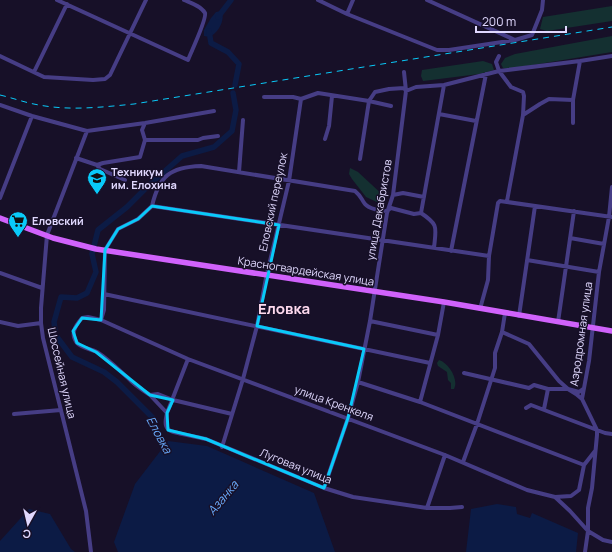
<svg xmlns="http://www.w3.org/2000/svg" width="612" height="552" viewBox="0 0 612 552" font-family="Manrope,sans-serif">
<rect width="100%" height="100%" fill="#171028"/>
<path fill="#143031" d="M612,6V21L547,31L540,29L543,17Z
M612,36V52L508,69L503,68L501,64L505,58L515,54Z
M483,61L492,64L494,70L479,74L423,81L421,76L422,70Z
M350,168L358,172L385,197L381,204L366,197L352,179L349,174Z
M439,360C449,363 459,380 454,389H451V383L448,380L447,372L438,366L437,363Z"/>
<path fill="#0c1b45" d="M222,11C225,22 218,32 210,37L204,36V30L211,18L216,12Z
M168,441L207,446L314,493L335,552H118L114,542L135,484Z
M497,504L516,507L517,514L530,518L532,513L578,533L576,552H466L471,509Z
M29,509L50,514L71,549L75,552H0V541Z"/>
<g fill="none" stroke-linecap="round" stroke-linejoin="round">
<path stroke="#0c1b45" stroke-width="5.5" d="M218,17L231,0
M209,31L211,43L228,52L239,64L235,85
M55,330L54,322L61,297L77,298L87,293L96,272L92,254L98,230L127,207L147,187L182,156L214,147L232,131L236,110L233,93
M57,337L72,357L104,372L117,382L153,418L156,434L169,451"/>
<path stroke="#463d85" stroke-width="4" d="M57,0L188,60C191,52 207,19 205,13C201,6 191,3 184,0
M318,0L347,14L437,50H449L515,40
M427,0L515,40L532,35L542,10L543,0
M347,14L353,0
M0,56L44,77L93,80L105,79L110,75L146,0
M499,56L496,62L499,71L511,87L523,92L524,96L523,115L540,104L549,99L573,100
M34,72L67,4
M264,97H293L301,99L318,93L369,101L375,92L389,89L404,88L406,91L416,87L444,85L499,71L580,61L612,56
M0,105L32,116L87,131L145,123L214,111
M439,114L476,121
M573,123V100L580,61
M87,131L47,235L41,308V323L43,338L86,511L91,552
M325,139L329,126L332,96
M145,140H198L203,138L218,136
M76,158L97,165L100,169L125,180
M360,159L369,101L391,106
M97,165L103,163L140,157L145,140L142,130L145,123
M239,172L243,120
M393,195L403,193L424,197
M0,198L32,116
M507,201L523,115
M152,206L489,256
M152,206C159,176 170,167 201,166L355,191C362,197 361,199 365,204C369,209 381,211 387,211L391,208L414,214L421,213
M570,238L604,244
M434,248C436,227 439,225 421,213L444,85
M451,251L486,74
M527,260L599,272
M0,273L42,288
M104,294L430,363
M480,309L488,280L489,256L498,203L500,201L612,217
M519,316L535,206
M101,320L104,310L105,250L118,229L138,219L152,206
M370,321L438,335
M0,322L18,326L41,323
M558,322L574,211
M502,332L529,344L559,381L568,389L576,394L582,399
M464,373L529,388L534,385L548,389H568L579,392L583,389
M358,382L420,402L584,465
M150,395L167,413C166,418 164,425 168,429C170,433 199,437 206,439L324,488L353,497L427,508H450L462,507
M420,402L438,335L444,302
M526,408L531,405L605,433L612,434
M544,409L548,389
M167,413L188,359
M14,414L61,410
M232,414L173,400L158,394L150,395C142,390 134,385 128,378C118,369 108,359 97,352C91,349 81,348 77,343C70,334 75,326 82,318L88,317L101,320L188,359L445,455L527,490L555,497L570,511L588,531L603,540L612,542
M222,447L243,379L257,326L266,278L289,181L301,99
M463,462L477,424L495,368V353L502,332L505,313
M324,488L348,418L358,382L370,321L387,213L393,195L406,91L404,72
M555,497L571,496L579,490L584,465L595,451
M427,508L445,455
M585,552L588,531V508L592,488L597,435V430L582,399L589,361L599,272L609,217L612,187"/>
<path stroke="#d062fb" stroke-width="5.5" d="M0,218L53,238L96,249L444,302L612,331"/>
<path stroke="#09caf9" stroke-width="1" stroke-dasharray="6 5" stroke-linecap="butt" d="M0,95C13,98 26,103 39,105C71,111 103,107 134,104L612,27"/>
</g>
<path fill="none" stroke="#09caf9" stroke-width="3" stroke-linejoin="round" d="M152,206L279,225L257,326L364,349L348,418L324,488L206,439L168,430L167,413L173,400L150,395L96,352L77,343L73,331L82,318L101,320L105,250L118,229L138,219Z"/>
<defs>
<symbol id="university-pin" viewBox="-11 -11 22 30"><path d="M0 17L-7.5 6A9.5 9.5 0 1 1 7.5 6Z" fill="#09caf9" stroke="#171028"/><path d="M0-5L7-2L0 1L-7-2ZM-4 1L0 2.5L4 1V4Q0 6-4 4Z" fill="#111"/></symbol>
<symbol id="supermarket-pin" viewBox="-11 -11 22 30"><path d="M0 17L-7.5 6A9.5 9.5 0 1 1 7.5 6Z" fill="#09caf9" stroke="#171028"/><path d="M-6-5.5h2.5l.6 2H6L4.5 2H-2.5L-4.4-4H-6ZM-1.5 3.2a1.3 1.3 0 1 0 .1 0ZM3 3.2a1.3 1.3 0 1 0 .1 0Z" fill="#111"/></symbol>
</defs>
<g fill-rule="evenodd">
<use href="#university-pin" x="86" y="167" width="22" height="30"/>
<use href="#supermarket-pin" x="7" y="210" width="22" height="30"/>
</g>
<g text-anchor="middle" stroke-width="3" stroke-linejoin="round" paint-order="stroke">
<g font-size="11" font-weight="bold" fill="#e0d8fe" stroke="#171028" text-anchor="start">
<text x="111" y="176">Техникум<tspan x="111" dy="13">им. Елохина</tspan></text>
<text x="32" y="225">Еловский</text>
</g>
<g font-size="11" fill="#e0d8fe" stroke="#171028">
<text transform="translate(273 202) rotate(-78)" y="4">Еловский переулок</text>
<text transform="translate(379 210) rotate(-80)" y="4">улица Декабристов</text>
<text transform="translate(306 271) rotate(9)" y="4">Красногвардейская улица</text>
<text transform="translate(581 334) rotate(-82)" y="4">Аэродромная улица</text>
<text transform="translate(62 373) rotate(77)" y="4">Шоссейная улица</text>
<text transform="translate(334 403) rotate(20)" y="4">улица Кренкеля</text>
<text transform="translate(296 466) rotate(22)" y="4">Луговая улица</text>
</g>
<g font-size="12" font-style="italic" fill="#69aafb" stroke="#171028">
<text transform="translate(159 435) rotate(62)" y="4">Еловка</text>
<text transform="translate(223 498) rotate(-50)" y="4">Азанка</text>
</g>
<g font-size="15" font-weight="bold" fill="#fedaee" stroke="#171028">
<text x="284" y="314">Еловка</text>
</g>
</g>
<g transform="translate(28 524) rotate(188)" stroke="#171028" stroke-width="3" paint-order="stroke">
<path d="M0-3L7 15L0 10L-7 15Z" fill="#e0d8fe"/>
<text y="-6" font-size="11" font-weight="bold" text-anchor="middle" fill="#e0d8fe">С</text>
</g>
<path d="M476 26v6h90v-6" fill="none" stroke="#e0d8fe" stroke-width="2"/>
<text x="482" y="26" font-size="12" fill="#e0d8fe" stroke="#171028" stroke-width="3" paint-order="stroke">200 m</text>
</svg>
